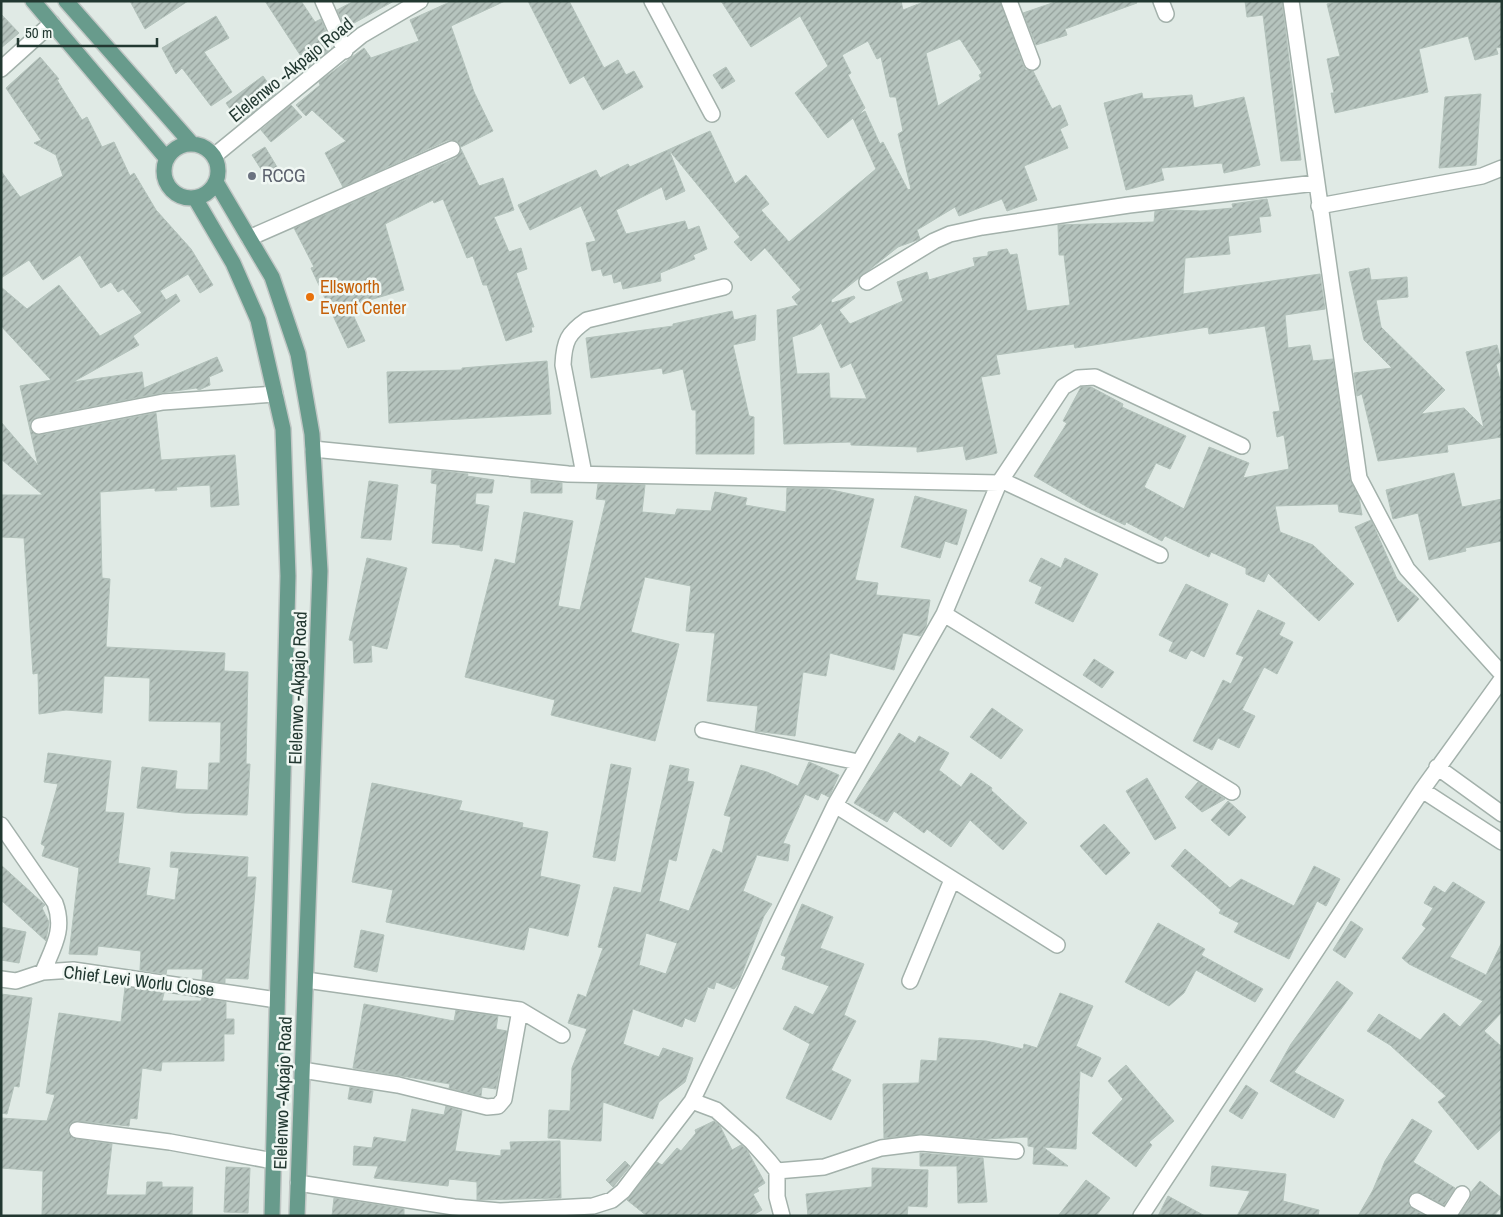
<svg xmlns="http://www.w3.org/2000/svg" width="1503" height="1217" viewBox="0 0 1503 1217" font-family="'Archivo Narrow',sans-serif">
<defs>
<pattern id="building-hatch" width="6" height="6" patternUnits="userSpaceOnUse" patternTransform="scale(1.25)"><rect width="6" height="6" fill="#b6c4be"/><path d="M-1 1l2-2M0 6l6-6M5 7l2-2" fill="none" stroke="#94a09b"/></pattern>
</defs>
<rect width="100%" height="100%" fill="#e0eae5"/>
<path fill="url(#building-hatch)" stroke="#b3c2bb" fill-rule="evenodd" d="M130,1H188L145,29Z
M265,1H301L315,22L321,19L328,37L326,38L332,48L308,67Z
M354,1H394L345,28L337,10Z
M452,1H505L451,26L474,92L493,131L461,147L457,141L448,140L343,187L325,153L346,141L312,110L306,116L296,105L320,85L319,82L364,48L371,58L419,41L410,20Z
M528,1H569L604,68L618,60L626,75L634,71L643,87L603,110L584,76L570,84Z
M721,1H901L903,10L926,1H1000L1023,65L1026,70L1033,71L1052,109L1060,105L1068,125L1060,129L1068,148L1024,166L1037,200L1007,211L1002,199L959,216L955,207L917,230L920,239L898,247L831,300L832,303L854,296L855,298L839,310L850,324L903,301L897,282L927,272L929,280L975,266L973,258L988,256V252L1007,249L1010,255L1017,254L1027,311L1070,305L1064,255H1059L1058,225L1154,222L1155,211L1171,210L1201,211L1233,208L1232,204L1267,199L1271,216L1259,217L1261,232L1228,236L1230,254L1185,258L1183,294L1320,274L1325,309L1285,315L1288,348L1310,345L1313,361L1333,359L1350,479L1359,497L1362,515L1339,512L1338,504L1275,506L1280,532L1313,545L1354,584L1319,621L1268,573L1264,582L1246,574V568L1211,552L1209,557L1165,536L1162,541L1126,522L1125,525L1089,508L1034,476L1067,423L1063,421L1081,387H1091L1123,404L1122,407L1186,436L1170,469L1156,463L1144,487L1184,509L1209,447L1249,463L1243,478L1289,469L1284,435L1277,437L1273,412L1280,411L1265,326L1209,334L1208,327L1075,348L1074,344L996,355L1000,374L981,377L997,453L966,460L963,446L917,452V447L851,445V442L784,444L777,310L798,305L792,297L801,290L765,248L751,261L734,242L740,237L669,150L685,191L666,200L662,187L616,210L626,234L685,221L688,230L699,226L707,249L693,255L695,259L660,273L661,281L623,289L621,281L614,283L612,274L603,276L601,269L592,271L586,243L596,241L581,206L530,230L518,205L596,170L600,178L628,164L630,167L710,131L735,184L746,175L769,204L761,210L789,242L876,169L853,118L828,138L795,93L828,66L800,16L751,47ZM960,39L982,73L979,75L981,79L938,106L926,53ZM868,41L877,59L881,57L890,97H896L903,131L898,134L911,189L908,190L883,142L880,144L865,111L858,115L865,108L848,75L851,73L842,55ZM821,323L841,368L851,363L867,399L830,398L829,373L797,374L792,337L814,329Z
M1058,1H1136L1137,3L1065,29L1067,35L1036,45L1023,13Z
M1245,1H1282L1301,160L1281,161L1263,15L1247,17Z
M1339,1H1502V47L1496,48L1498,54L1475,60L1468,36L1419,49L1428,92L1335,113L1331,93H1334L1327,59L1340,56L1327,4Z
M1,14L19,33L1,48Z
M216,16L229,38L204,52L232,92L211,106L182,68L176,74L162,48Z
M40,57L59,79L57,80L82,120L87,117L102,147L114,142L130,176L134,173L156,210L191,249L213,285L200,293L188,274L160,291L166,300L176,294L180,301L133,336L139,345L73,382L142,372L144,388L217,357L223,371L209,377L210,385L199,390L196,388L161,393L37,417L30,422V428L36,435H41L156,413L161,460L235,455L239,505L211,507L210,485L176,487L177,490L155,491V488L100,492L102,578L110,579L106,647L225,653L224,671L248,672L246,764H250L247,815L184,813L137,808L142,767L177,771L175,789L208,790L209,763H220L221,722L149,721L150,678L104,676L102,713L66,710L39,714L38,673L33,674L24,538L1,537V495H43L1,459V422L38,465L20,386L51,380L1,326V287L27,309L59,285L100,336L142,313L123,289L118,292L111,282L101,288L80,255L43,280L29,260L1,278V171L20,197L63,176L56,155L34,143L41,140L6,88Z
M726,67L735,81L722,89L713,75Z
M263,76L276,94L240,123L226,103Z
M1142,93L1143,99L1192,95L1194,108L1244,97L1260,165L1224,173L1222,163L1161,168L1164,180L1126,190L1104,103Z
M1481,94L1476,165L1439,168L1445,97Z
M291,105L302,117L271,142L261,130Z
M265,147L280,172L268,180L252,155Z
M461,149L479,186L503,178L514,210L494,217L509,252L521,248L527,269L516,273L534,327H531L532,332L506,341L487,285H483L473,256L467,258L443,199L434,203L433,200L385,224L404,290L349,306L365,341L348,348L311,268L314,267L294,228L456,158Z
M1369,268L1371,280L1407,277L1408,297L1376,300L1381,327L1445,390L1421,414L1464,408L1484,428L1466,352L1497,345L1501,361L1496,365L1502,387V437L1447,445L1448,452L1378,461L1362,394L1357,396L1354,373L1392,368L1364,340L1349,272Z
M732,311L734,320L756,315L755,340L733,345L749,416L754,417V454H696V410H692L683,369L663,374L662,368L591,378L586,338L673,326V324Z
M547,361L551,414L389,423L387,372L462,370V368Z
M432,470L468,474L467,476L494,480L492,493H476L475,504L489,506L482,551L460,547V545L432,543L437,484L431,483Z
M1454,473L1462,507L1502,499V541L1465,548L1466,551L1429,560L1418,513L1393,519L1386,490Z
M531,480L562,483V493H531Z
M369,481L398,485L391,540L361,538Z
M598,484L645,485L642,512L675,515L677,509L711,511L715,492L747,498L745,505L786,512L787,488L827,489L874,499L855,580L878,583L876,595L930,600L926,627L920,636L903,633L894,670L830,653L826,676L803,672L795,736L755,731L758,706L707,701L715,633L686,631L691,586L645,577L631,632L679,644L655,741L551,715L555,700L465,677L495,559L515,564L524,512L573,521L558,606L580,610L606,500L596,499Z
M915,496L967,510L957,545L945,541L940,558L901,547Z
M1371,520L1397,579L1419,599L1398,622L1355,527Z
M367,558L407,568L387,649L371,645L372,662L354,663L353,641L349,640Z
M1041,558L1061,568L1065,558L1098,574L1073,622L1035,603L1042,587L1029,581Z
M1186,584L1228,604L1204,657L1191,650L1186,659L1169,651L1173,642L1159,635Z
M1258,610L1285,623L1279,635L1293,642L1277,674L1264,667L1242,710L1255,716L1239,748L1218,738L1212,750L1193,741L1223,680L1231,684L1244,657L1236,654Z
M1094,659L1114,672L1102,688L1083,675Z
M992,708L1023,730L1001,759L970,737Z
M899,733L915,743L919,736L949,753L939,770L961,787L971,773L992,788L991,790L1027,823L1003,850L970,820L951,847L927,829L924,833L894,811L887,822L854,803Z
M48,753L111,761L105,812L124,813L118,863L150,868L146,895L175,900L179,868L170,867L171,852L248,857L247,877H256L248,979L225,978V983L202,980L203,969H167L166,974L140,970L141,951L98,946L97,955L69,954L79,868L42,856L45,846L41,844L58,784L44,782Z
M809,762L839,775L829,797L821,793L818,800L805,794L783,843L790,845L788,861L757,855L743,891L772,904L764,916L738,984L734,989L716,982L714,989L708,987L695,1022L685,1018L682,1027L633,1009L623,1044L659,1057L663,1048L693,1058L685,1082L659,1102L653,1119L603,1102L601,1141L548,1138L549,1110L570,1111L572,1068L587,1029L568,1023L578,994L586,997L603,948L598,947L614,887L641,893L670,765L689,769L687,781L694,782L676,861L669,859L659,901L689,911L713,849L722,853L731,817L724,815L741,765L767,772L798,786ZM646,933L677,943L666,974L639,965Z
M611,764L631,768L615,861L593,857Z
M1147,778L1176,828L1155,840L1126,791Z
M1198,782L1225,799L1202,812L1185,797Z
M372,783L462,801L459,810L523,823L522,827L548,832L540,876L580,885L568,936L529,927L524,950L386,922L393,890L352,882Z
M1228,801L1246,817L1229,836L1211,820Z
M1104,824L1130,853L1106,875L1080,846Z
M1185,849L1230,888L1241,879L1294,906L1314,866L1340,879L1326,906L1317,901L1289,959L1234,932L1239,923L1219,913L1221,910L1171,866Z
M1,865L45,905L42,908L49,922L46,941L1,900Z
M1453,882L1485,902L1450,957L1486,975L1502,942V1012L1484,1031L1502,1047V1128L1478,1150L1438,1102L1446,1096L1390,1045L1367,1031L1379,1014L1420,1040L1444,1013L1460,1027L1483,1001L1409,964L1402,958L1426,928L1422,925L1433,908L1424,903L1434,886L1445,893Z
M802,904L833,917L820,948L864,964L844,1015L856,1021L831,1070L851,1080L831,1120L786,1098L810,1044L783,1029L795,1006L813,1015L829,986L782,969L786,957L781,955Z
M1351,921L1363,929L1345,958L1333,950Z
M1158,923L1205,949L1201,955L1263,989L1255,1002L1196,970L1184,993L1169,1006L1125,982Z
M1,927L26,932L19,963L1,960Z
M361,930L384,935L377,972L354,967Z
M1337,981L1353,993L1294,1072L1344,1100L1334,1118L1270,1081L1291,1044Z
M125,987L164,993L162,1001H201L202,998L226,1002V1019H234V1034H224V1061L162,1062L161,1071L142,1068L137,1119L130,1118L129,1126L78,1121L70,1124L68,1133L76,1139L112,1144L106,1195H146L147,1182H162V1187H193L192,1216H42L43,1171L1,1168V1118L47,1121L55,1095L46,1093L59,1013L121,1022Z
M1060,993L1093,1006L1076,1046L1101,1058L1092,1077L1080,1071L1076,1149L1043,1147L1068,1166L1033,1164L1034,1147L1028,1146V1137L983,1139L922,1134L884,1138L883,1084L919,1083L921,1060L937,1061L939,1038L986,1041L1023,1049L1024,1044L1037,1048Z
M1,994L32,998L19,1087L14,1086L7,1114L1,1113Z
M364,1004L454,1021L456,1010L498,1016L496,1029L507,1031L496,1089L482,1087L481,1096L449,1088L450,1084L353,1068Z
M1126,1065L1174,1121L1149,1142L1152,1145L1136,1167L1092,1133L1123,1099L1108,1081Z
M1246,1085L1258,1093L1242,1119L1229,1111Z
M350,1087L373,1091L371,1103L348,1099Z
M446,1106L462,1111L455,1151L501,1156V1150H511L510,1142L560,1141L561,1198L477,1200V1182L449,1179L448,1186L374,1178L378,1166L353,1165L354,1146L372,1148L374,1137L406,1142L412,1109L444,1115Z
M1412,1119L1432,1131L1413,1162L1455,1188L1444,1205L1421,1193H1412L1408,1201L1409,1206L1425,1216H1358L1373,1190L1385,1161Z
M714,1121L720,1126L732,1150L741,1145L747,1150L765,1183L757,1188L759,1191L753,1194L762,1210L751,1216H647L627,1200L657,1162L662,1165L677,1148L681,1151L696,1133L695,1130Z
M920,1153L983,1158L987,1202L958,1203L957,1166H920Z
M625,1161L630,1166L613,1187L606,1180Z
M1212,1166L1286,1174L1283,1201L1319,1210L1318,1216H1237L1250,1191L1210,1186Z
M226,1167L250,1168L248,1213L224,1212Z
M872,1168L928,1170L927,1207L908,1206L907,1216H808L806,1194L872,1187Z
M1086,1180L1110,1198L1096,1216H1058Z
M1480,1181L1502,1198V1206L1494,1216H1459L1470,1199L1471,1192Z
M1168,1196L1205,1216H1158Z
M334,1198L404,1209V1216H332Z"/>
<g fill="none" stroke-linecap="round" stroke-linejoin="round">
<defs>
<path id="minor" d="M323,1L345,51
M652,1L712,114
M1009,1L1032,62
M1161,1L1166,14
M1291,1L1359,478L1407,569L1502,674
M1,69L52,23
M214,156L362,35L420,1
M1319,206L1482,176L1502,168
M249,238L452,149
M867,282L934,241L950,234L982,227L1129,205L1316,183
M39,426L163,402L275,394
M313,449L568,474L999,483
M584,474L563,365C564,341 568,333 587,320L724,287
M1001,480L1160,555
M944,614L1232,792
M703,730L858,762
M1437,767L1502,814
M1422,790L1502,842
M835,805L1057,945
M1,825L55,903C65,930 53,947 43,972
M1,979L16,981L43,972L73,970L277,1000
M306,980L520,1010L562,1035
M910,981L952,880
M302,1070L398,1085L487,1107L498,1106L504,1099L520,1010
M692,1101L716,1110L752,1142L769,1161L777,1171V1197L782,1216
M77,1130L170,1142L273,1161
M777,1171L824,1167L881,1148L921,1143L1016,1151
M298,1183L454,1207L500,1211L593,1206L612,1200L623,1191L692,1101L835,805L944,614L999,483L1063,387L1078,378L1095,377L1242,446
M1417,1201L1445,1216
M1141,1216L1422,790L1502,679
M1448,1216L1462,1194"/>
<path id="major" d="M33,1L167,159
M66,1L192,144
M164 171a27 27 0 1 1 54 0a27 27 0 1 1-54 0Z
M216,182L272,277L298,354L312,434L320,571L297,1216
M195,198L233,263L258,320L283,429L288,576L272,1216"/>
</defs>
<use href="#minor" stroke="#a3b1ab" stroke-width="18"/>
<use href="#major" stroke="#c1c7c5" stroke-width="18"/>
<use href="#minor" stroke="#fff" stroke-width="15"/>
<use href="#major" stroke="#689b8c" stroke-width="15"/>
</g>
<circle fill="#6b7280" stroke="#f0f7f3" stroke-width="2" cx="252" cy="176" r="5"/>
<circle fill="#e8710a" stroke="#f0f7f3" stroke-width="2" cx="310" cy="297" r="5"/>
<g text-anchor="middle" stroke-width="5" stroke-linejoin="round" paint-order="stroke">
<g font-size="18" fill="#223831" stroke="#f0f7f3">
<text transform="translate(291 70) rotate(-39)" y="6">Elelenwo -Akpajo Road</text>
<text transform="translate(298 688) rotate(-88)" y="6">Elelenwo -Akpajo Road</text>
<text transform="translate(139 981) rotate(7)" y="6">Chief Levi Worlu Close</text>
<text transform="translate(283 1093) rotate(-88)" y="6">Elelenwo -Akpajo Road</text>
</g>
<g font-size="18" fill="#5b616d" stroke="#f0f7f3" text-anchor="start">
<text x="262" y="182">RCCG</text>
</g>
<g font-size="18" fill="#c56008" stroke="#f0f7f3" text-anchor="start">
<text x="320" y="293">Ellsworth<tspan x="320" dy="21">Event Center</tspan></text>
</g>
</g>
<rect width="1503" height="1217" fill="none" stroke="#223831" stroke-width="5"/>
<path d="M18 38v8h139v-8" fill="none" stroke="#223831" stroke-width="2.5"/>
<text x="25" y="38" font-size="15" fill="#223831" stroke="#f0f7f3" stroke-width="4" paint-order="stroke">50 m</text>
</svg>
